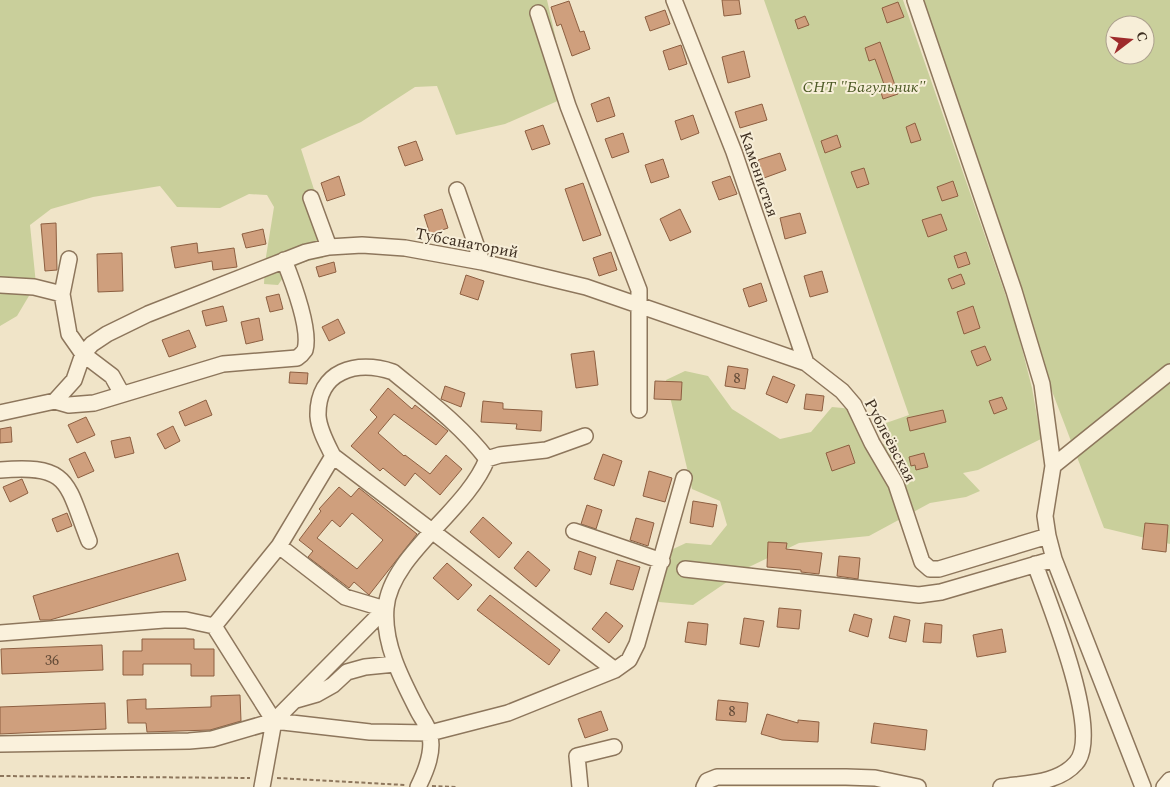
<svg xmlns="http://www.w3.org/2000/svg" width="1170" height="787" viewBox="0 0 1170 787" font-family="Spectral,serif">
<rect width="100%" height="100%" fill="#f0e4c8"/>
<path fill="#c9cf9b" fill-rule="evenodd" d="M0,0H547L569,96L505,124L456,135L437,86L415,87L361,122L301,149L328,233L323,258C300,262 292,265 278,285L264,284L265,263L274,207L267,195L249,194L220,208L177,207L160,186L93,197L51,209L30,225L36,284L17,316L0,326Z
M764,0H903L1016,325L1032,388L1041,439L978,470L963,473L980,491L966,497L930,503L869,536L799,543L749,567L693,605L659,602L652,585L658,556L686,543L711,545L727,525L720,501L692,489L666,380L685,371L708,376L732,409L780,439L811,432L832,407L853,409L862,439L892,446L886,423L909,415Z
M916,0H1170V544L1104,528L1014,291ZM1115,25H1145V55H1115Z"/>
<path fill="#cf9f7d" stroke="#8d5f41" fill-rule="evenodd" d="M722,0H739L741,14L724,16Z
M569,1L580,32L584,31L590,49L572,56L561,24L557,26L551,7Z
M898,2L904,17L887,23L882,8Z
M665,10L670,24L650,31L645,17Z
M805,16L809,25L798,29L795,20Z
M880,42L898,94L883,99L880,89L885,87L875,59L869,61L865,48Z
M681,45L687,64L669,70L663,51Z
M744,51L750,77L728,83L722,57Z
M609,97L615,116L597,122L591,104Z
M762,104L767,120L740,128L735,112Z
M693,115L699,133L681,140L675,121Z
M915,123L921,140L911,143L906,127Z
M543,125L550,144L532,150L525,131Z
M623,133L629,152L612,158L605,139Z
M837,135L841,147L825,153L821,141Z
M416,141L423,160L405,166L398,147Z
M780,153L786,170L764,178L758,160Z
M663,159L669,177L651,183L645,165Z
M864,168L869,184L857,188L851,172Z
M339,176L345,195L327,201L321,183Z
M730,176L737,194L719,200L712,182Z
M953,181L958,196L942,201L937,187Z
M583,183L601,235L583,241L565,189Z
M442,209L448,228L430,234L424,215Z
M680,209L691,232L670,241L660,219Z
M800,213L806,233L785,239L780,218Z
M941,214L947,230L928,237L922,220Z
M56,223L57,270L45,271L41,224Z
M263,229L266,244L246,248L242,234Z
M197,243L198,253L234,248L237,267L213,270L212,261L175,268L171,247Z
M611,252L617,270L599,276L593,258Z
M966,252L970,264L958,268L954,256Z
M122,253L123,291L98,292L97,254Z
M334,262L336,272L319,277L316,267Z
M822,271L828,292L810,297L804,276Z
M961,274L965,284L952,289L948,279Z
M466,275L484,281L478,300L460,294Z
M761,283L767,301L749,307L743,289Z
M279,294L283,309L270,312L266,297Z
M223,306L227,321L206,326L202,311Z
M973,306L980,328L964,334L957,312Z
M259,318L263,340L246,344L241,322Z
M338,319L345,333L329,341L322,327Z
M189,330L196,347L169,357L162,340Z
M985,346L991,360L977,366L971,351Z
M594,351L598,385L576,388L571,354Z
M728,366L748,369L745,389L725,386Z
M290,372L308,373L307,384L289,383Z
M773,376L795,385L787,403L766,394Z
M655,381L682,382L681,400L654,399Z
M445,386L465,393L461,407L441,399Z
M388,388L412,409L415,405L448,431L436,445L394,414L378,433L404,456L405,455L430,474L446,455L462,469L440,495L415,473L405,486L383,468L380,471L351,446L377,417L370,410Z
M806,394L824,396L822,411L804,409Z
M1002,397L1007,409L994,414L989,401Z
M206,400L212,415L185,426L179,412Z
M483,401L503,403V409L542,411L541,431L516,429L517,424L481,422Z
M943,410L946,422L910,431L907,418Z
M86,417L95,435L77,443L68,425Z
M173,426L180,441L165,449L157,434Z
M11,427L12,442L0,443V429Z
M130,437L134,453L115,458L111,441Z
M849,445L855,463L832,471L826,453Z
M85,452L94,471L78,478L69,459Z
M924,453L928,467L916,470L915,465L911,466L909,457Z
M603,454L622,461L614,486L594,479Z
M649,471L672,478L665,502L643,496Z
M22,479L28,493L10,502L3,487Z
M339,487L351,497L359,488L417,534L369,595L354,582L349,588L308,557L313,551L299,540L321,511L319,509ZM352,513L383,540L357,569L317,538L332,520L340,527Z
M693,501L717,505L713,527L690,523Z
M587,505L602,510L596,529L581,524Z
M67,513L72,526L57,532L52,519Z
M483,517L512,543L499,558L470,532Z
M636,518L654,523L648,546L630,540Z
M1145,523L1168,525L1166,552L1142,549Z
M768,542L787,543L786,549L822,553L819,574L801,572V570L767,567Z
M528,551L550,570L536,587L514,568Z
M579,551L596,557L591,575L574,569Z
M178,553L186,580L50,620H40L33,596Z
M839,556L860,558L858,579L837,576Z
M617,560L640,567L633,590L610,584Z
M447,563L472,585L458,600L433,578Z
M490,595L560,650L549,665L477,610Z
M779,608L801,610L799,629L777,627Z
M606,612L623,626L609,643L592,629Z
M854,614L872,619L868,637L849,631Z
M894,616L910,620L906,642L889,638Z
M744,618L764,621L759,647L740,644Z
M688,622L708,624L706,645L685,642Z
M925,623L942,625L941,643L923,642Z
M1002,629L1006,652L977,657L973,635Z
M142,639H194V649H214V676H191V664H143V675H123V651H142Z
M102,645L103,670L2,674L1,649Z
M240,695L241,721L210,730L147,732L146,723H128L127,700L146,699V709L211,707V696Z
M718,700L748,703L746,722L716,720Z
M105,703L106,729L0,734V707Z
M601,711L608,730L585,738L578,719Z
M767,714L798,723V720L819,722L818,742L782,740L761,734Z
M874,723L927,730L925,750L871,743Z"/>
<g fill="none" stroke-linecap="round" stroke-linejoin="round">
<defs>
<path id="minor" d="M674,0L734,152L806,363
M915,0L1014,291L1042,384L1053,466
M538,13L568,106L639,290V410
M457,190L482,262
M311,198L329,247
M69,259L62,294L69,334L83,354L112,376L122,394
M0,285L34,287L62,294
M55,401L74,380L83,354L92,344L107,334L148,314L306,252L329,247L362,245L405,248L482,262L586,287L806,363L842,391L854,405L872,443L896,484L922,562L930,569H939L1048,536
M0,413L55,401L69,405L94,403L223,364L297,358C300,356 303,353 305,350C311,329 292,280 284,260
M585,436L546,450L500,455L487,459C461,425 427,400 393,372C357,360 317,370 318,416C319,430 327,444 333,456L615,670
M0,470C71,464 66,483 89,541
M574,531L662,561
M279,546L345,597L385,609
M685,569L919,595L941,592L1054,559
M0,633L164,620H186L214,626
M296,700L317,694L333,685L347,672L365,667L395,664
M274,721L214,626L279,546L333,456
M0,744L189,741L212,739L274,721L370,732L430,733L508,713L615,670L629,660L637,644L684,478
M262,787L274,721L385,609
M418,787C426,771 435,750 429,732C427,724 420,716 417,709C401,678 383,643 386,608C390,555 467,511 487,459
M580,787L577,756L614,747
M704,787L707,781L717,777H846L875,778L918,787
M1001,787C1025,783 1058,784 1076,763C1103,733 1048,601 1035,564
M1143,787L1054,559L1048,536L1045,516L1053,466L1170,372
M1164,787L1170,780"/>
</defs>
<use href="#minor" stroke="#8d765c" stroke-width="18"/>
<path stroke="#8d765c" stroke-width="2" stroke-dasharray="4 2.5" stroke-linecap="butt" d="M0,776L250,778
M277,778L405,785
M432,786L456,787"/>
<use href="#minor" stroke="#faf1dc" stroke-width="15"/>
</g>
<g text-anchor="middle" stroke-width="4" stroke-linejoin="round" paint-order="stroke">
<g font-size="14" fill="#624a37">
<text x="737" y="383">8</text>
<text x="52" y="665">36</text>
<text x="732" y="716">8</text>
</g>
<g font-size="16" font-style="italic" fill="#4d5a26" stroke="#f7eed8">
<text x="864" y="92">СНТ "Багульник"</text>
</g>
<g font-size="16" fill="#3d2e20" stroke="#f7eed8">
<text transform="translate(760 174) rotate(71)" y="6">Каменистая</text>
<text transform="translate(467 242) rotate(11)" y="6">Тубсанаторий</text>
<text transform="translate(891 440) rotate(62)" y="6">Рублеёвская</text>
</g>
</g>
<g transform="translate(1130 40) rotate(74)"><circle r="24" fill="#f7eed8" stroke="#ada18e"/>
<path d="M0-4L9 19L0 12L-9 19Z" fill="#9e2a2b"/>
<text y="-8" font-size="14" font-weight="bold" text-anchor="middle" fill="#3d2e20">С</text>
</g>
</svg>
